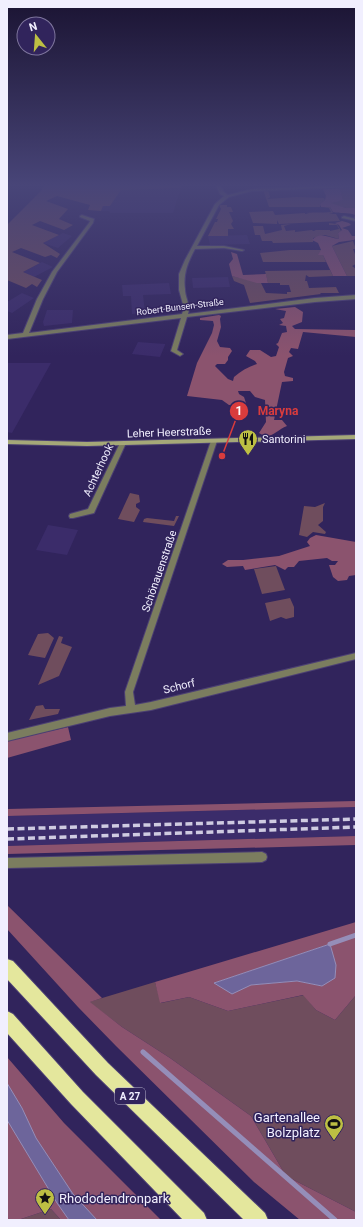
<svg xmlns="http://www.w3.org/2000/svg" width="363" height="1227" viewBox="0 0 363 1227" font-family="Roboto,sans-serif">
<rect width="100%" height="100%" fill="#31245c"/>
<path fill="#3b2c6a" d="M181,188L173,213H110L109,211H101L103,206H110L121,190Z
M63,233L72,236L58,248L43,243Z
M247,235L250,244L210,245L208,236Z
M42,262L53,267L34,277L23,272Z
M228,277L230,287L193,288L192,278Z
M169,283L171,294L143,295L145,313L132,314L131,296H123L122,285Z
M22,293L34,298L12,313L7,311V302Z
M47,310H73L72,323L44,326L43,322Z
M138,342L165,344V345L160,357L132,354Z
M7,363H51L12,433L7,432Z
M48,525L78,530L67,555L36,550Z
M356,807V836L7,846V816Z"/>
<path fill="#6f4d5d" d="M45,184H180L181,188L121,190L110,206H103L101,211L88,210L90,205L57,196L46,201L68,209L59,219L73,225L64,230L40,221L32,225L59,235L43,243L60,254L57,258L51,255L45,257L21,248L12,252L40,263L23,272L42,280L37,287L32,284L26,288L7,280V225L41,191Z
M340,188H356V208H346L331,204L332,201L343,200Z
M263,189H268L270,197L267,199L297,197L324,198L325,200L320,204V207H269Z
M219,205H227V207H231L233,212H229L233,221L231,224L234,229H228V236H208L215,222H217L218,219H216L221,209Z
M330,207L333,213L329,214H336L340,221L279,224L277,220V224L253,223L249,212L273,211L275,215L305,213V214H309L306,213C316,212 322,213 331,212L329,208H322Z
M329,223L337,224L341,231L338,233L339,239L325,235L313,238V242H315L273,243L272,241H262L260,235H255L253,226H263L265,234L282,230L281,225L291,224L284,226L286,231L295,230V232L312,230L313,231H316L314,230H330V231L339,229L337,225H329Z
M353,241L356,249H353L356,257V264L352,266L356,269V276H347L332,246Z
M290,250H321L326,262H263L260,253Z
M330,270L333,276L309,277L306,275L305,281H307L309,288L336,287L339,293H320L321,294L250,303L244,285L234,281L232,276L261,283L266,293L287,294V292H291L289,285H280V283H268L265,271Z
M130,493L139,495L140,502L136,504V507L140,510L134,522L118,519Z
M325,503L323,507V521L318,525L326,532L325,534L313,532L307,537L299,535L304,506L315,507Z
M176,516H179L174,526L143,522L144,519L147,518L174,521Z
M276,566L285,590L262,594L254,569Z
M290,598L294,607V617L286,619L281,617L270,621L265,603Z
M48,633L54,638L45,658L28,655L38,634Z
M59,636L63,637L61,643L72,647L59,676L38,685Z
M43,705L45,709H60L58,714L29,720L36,706Z
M155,982L161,1003L189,997L228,1011L304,995L316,1010L335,1020L356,995V1212L286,1176L251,1116L170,1058L122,1027L89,1002Z
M51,1209L61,1220H18Z"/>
<path fill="#8b536e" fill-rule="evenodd" d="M340,188L343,200L331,203L346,208H356V219L354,218L355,215C348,212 340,214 333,212L330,207H321L320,204L325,200L326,196L323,189Z
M342,221L349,223L351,225L342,228L348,230L352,236H356V238L354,240L339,242L332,246L347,276H333L323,255H318L321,250L318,243L312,240C320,231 329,238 339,239L338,233L342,230L339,225L335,223Z
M231,252L237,254L243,275L266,274L268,283H257L232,276L229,264L233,259Z
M295,307L303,312L302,322L292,326L295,329L356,330V337L303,332L298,349L291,348L289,352L293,356L288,358L284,372L285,376L293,378V381L282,382L274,420H282L287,426C276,430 271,441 259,433L266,422L265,400L255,397L250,391H238L239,394L244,397L246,403L241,405H229L222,400L187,396L197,363L212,333L214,325L213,321L200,320V318L219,315L221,316L220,319L221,327L217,341L220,347L230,348L232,351L228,357V360L225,364H217L215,366L228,379L233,381L234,377C241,371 248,367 257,364L255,361L246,356L250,350H260L271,357L276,356L279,347L276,344L278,343L282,333L287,332L286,326L279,325L283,323L280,319L284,318L286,311L275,309Z
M316,535L356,542V575L349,576L347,580L338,581L333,577L329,565H335L338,561H332L327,558L299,561L294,567H288L285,570L275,565L245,570L243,566L227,567L222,564L228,560H243L279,556L310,546L307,542L310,538Z
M68,727L71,740L7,758V741Z
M356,801V807L7,816V809Z
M356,836V845L7,854V846Z
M7,905L102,998L90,1002L122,1027L170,1058L251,1116L286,1176L356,1212V1220H300L254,1182L116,1046L78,1007L7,929Z
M356,922V956H355L356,995L335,1020L316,1010L303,995L228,1011L189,997L160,1003L155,982ZM330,944L322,986L297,981L251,985L214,983Z
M7,1057L64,1123L161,1220H61L51,1209L18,1220H7Z"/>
<path fill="#6d659b" stroke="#958eb9" d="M330,944L336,965L335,978L322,986L297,981L251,985L232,994L214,983Z
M7,1083L22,1108L36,1138L73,1194L97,1220H69L57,1203L7,1120Z"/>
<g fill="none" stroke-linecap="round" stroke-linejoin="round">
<path stroke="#958eb9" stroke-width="5" d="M330,944L356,935
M143,1052L335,1220"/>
<defs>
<path id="street" d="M215,184H219L224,192L228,195L252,189L356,185V187L252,191L229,197L219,205L197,246H224L244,250L242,251L224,248L195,249C188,262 183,274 185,289C185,298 191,305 188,314L315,298L356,295V299L315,302L187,317L177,350L183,354L180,356L171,351L181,318L7,339V335L23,333L37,299L52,272L89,223L90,221L80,217V216L82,215L94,219L93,223L57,272L43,299L29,333L182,314L184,308L179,290V274L185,260L215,204L224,196L220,194Z
M344,216L356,219V221L342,218V217Z
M214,439L217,441L133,692L135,705L151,702L356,653V659L151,710L110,716L7,741V733L110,708L126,706L125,692L211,441Z
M123,441L126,443L94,513L73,518H70L69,516L70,514L88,509L120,443Z
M262,852L266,854L267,857L266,860L262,862L7,868V858Z"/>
<path id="secondary" d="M356,435V439L87,446L7,444V440L87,442Z"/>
<path id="highway" d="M7,959L13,961L108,1063L265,1213L268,1220H244L96,1075L7,979Z
M7,1011L13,1014L83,1092L204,1213L207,1220H183L71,1104L7,1033Z"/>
</defs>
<use href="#street" stroke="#4c4073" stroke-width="2"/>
<use href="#secondary" stroke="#4c4073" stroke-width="2"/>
<use href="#highway" stroke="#4c4073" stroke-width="2"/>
<use href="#street" fill="#7b7d5f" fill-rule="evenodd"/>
<use href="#secondary" fill="#a5a878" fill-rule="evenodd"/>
<use href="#highway" fill="#e4e79d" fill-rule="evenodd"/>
<path stroke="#cfcbe1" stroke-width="3.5" stroke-dasharray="7 3.5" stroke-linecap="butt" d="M7,829L356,819
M7,839L356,827"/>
</g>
<linearGradient id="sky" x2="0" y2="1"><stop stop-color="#1b1433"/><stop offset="0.52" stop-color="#484578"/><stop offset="1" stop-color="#484578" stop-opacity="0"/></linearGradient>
<rect width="363" height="356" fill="url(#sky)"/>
<defs>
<symbol id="restaurant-pin" viewBox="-11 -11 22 30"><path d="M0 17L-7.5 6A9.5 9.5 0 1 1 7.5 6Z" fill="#bdbf43" stroke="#31245c"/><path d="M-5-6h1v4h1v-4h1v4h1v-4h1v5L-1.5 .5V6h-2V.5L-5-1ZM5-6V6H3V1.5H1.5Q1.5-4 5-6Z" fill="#111"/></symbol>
<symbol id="stadium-pin" viewBox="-11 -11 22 30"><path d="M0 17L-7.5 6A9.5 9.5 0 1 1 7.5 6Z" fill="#bdbf43" stroke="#31245c"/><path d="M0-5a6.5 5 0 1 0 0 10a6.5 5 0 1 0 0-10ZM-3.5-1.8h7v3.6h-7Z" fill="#111"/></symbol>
<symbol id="sight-pin" viewBox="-11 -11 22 30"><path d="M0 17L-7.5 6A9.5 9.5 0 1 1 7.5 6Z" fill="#bdbf43" stroke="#31245c"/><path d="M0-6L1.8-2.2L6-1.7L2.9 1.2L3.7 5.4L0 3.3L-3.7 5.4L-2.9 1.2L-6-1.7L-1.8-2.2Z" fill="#111"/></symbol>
</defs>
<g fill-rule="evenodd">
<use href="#restaurant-pin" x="237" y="428" width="22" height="30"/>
<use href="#stadium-pin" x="323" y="1113" width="22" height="30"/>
<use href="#sight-pin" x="34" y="1187" width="22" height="30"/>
</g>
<g text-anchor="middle" stroke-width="3" stroke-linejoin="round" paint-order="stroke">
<g font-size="9" fill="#f1effe" stroke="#31245c">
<text transform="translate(180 307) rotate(-7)" y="3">Robert-Bunsen-Straße</text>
</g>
<rect fill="#31245c" stroke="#b7b2cd" stroke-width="1" x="115" y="1088" width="30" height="16" rx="3"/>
<g font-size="10" font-weight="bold" fill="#f1effe">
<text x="130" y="1100">A 27</text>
</g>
<g font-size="11" fill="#f1effe" stroke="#31245c">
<text transform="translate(169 432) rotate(-2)" y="4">Leher Heerstraße</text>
<text transform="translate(98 470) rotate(-65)" y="4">Achterhook</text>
<text transform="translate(159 571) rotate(-71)" y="4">Schönauenstraße</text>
<text transform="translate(179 686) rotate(-14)" y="4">Schorf</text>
</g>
<g font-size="11" fill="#f1effe" stroke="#31245c" text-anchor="start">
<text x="262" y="443">Santorini</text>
</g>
<g font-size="13" fill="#f1effe" stroke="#31245c" text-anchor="end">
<text x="320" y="1122">Gartenallee<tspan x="320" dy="15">Bolzplatz</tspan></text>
<text x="59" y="1203" text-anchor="start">Rhododendronpark</text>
</g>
</g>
<path fill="none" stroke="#d93c3d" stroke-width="1.5" d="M222 456L239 411"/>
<g fill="#d93c3d" stroke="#31245c" stroke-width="1.5">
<circle cx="222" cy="456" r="4"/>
<circle cx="239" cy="411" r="10"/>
</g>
<g font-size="12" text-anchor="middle" font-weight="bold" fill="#fff">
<text x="239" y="415">1</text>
</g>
<g font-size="12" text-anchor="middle" font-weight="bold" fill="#d93c3d" stroke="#31245c" stroke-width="3" stroke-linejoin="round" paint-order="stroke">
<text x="278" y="415">Maryna</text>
</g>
<rect width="363" height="1227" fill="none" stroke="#f1effe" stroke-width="16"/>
<g transform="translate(36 36) rotate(343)"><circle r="19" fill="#31245c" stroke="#7e759d"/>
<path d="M0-3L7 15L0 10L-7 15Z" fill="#bdbf43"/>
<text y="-6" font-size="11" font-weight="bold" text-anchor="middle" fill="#f1effe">N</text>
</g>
</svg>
